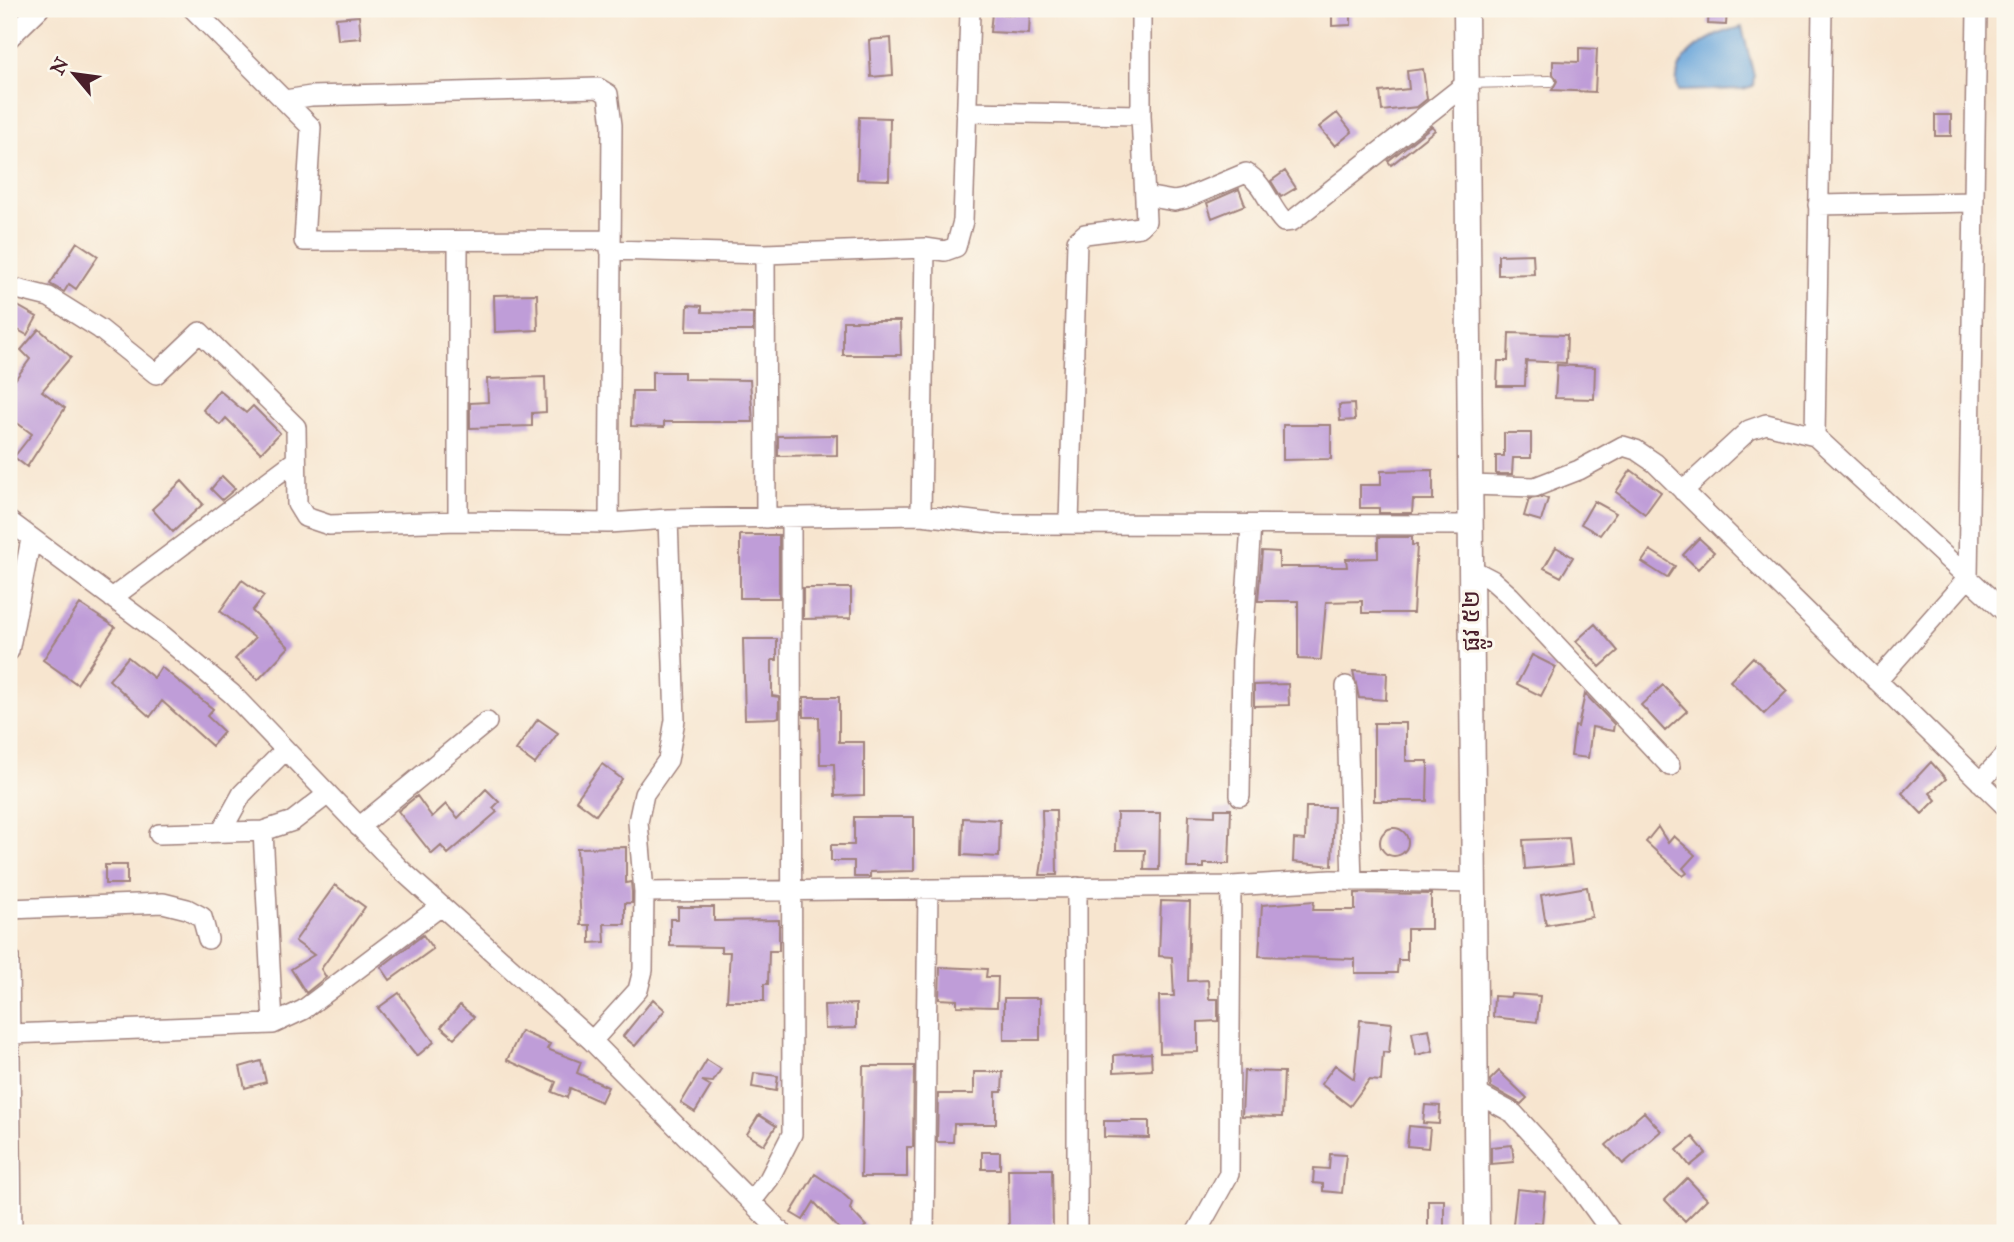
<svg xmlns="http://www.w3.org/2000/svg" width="2014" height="1242" viewBox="0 0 2014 1242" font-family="'IM FELL Great Primer','Noto Sans Khmer',serif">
<rect width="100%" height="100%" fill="#fbf7ec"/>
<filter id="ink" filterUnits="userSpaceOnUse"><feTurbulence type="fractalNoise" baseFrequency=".0143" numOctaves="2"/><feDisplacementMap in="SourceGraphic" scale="14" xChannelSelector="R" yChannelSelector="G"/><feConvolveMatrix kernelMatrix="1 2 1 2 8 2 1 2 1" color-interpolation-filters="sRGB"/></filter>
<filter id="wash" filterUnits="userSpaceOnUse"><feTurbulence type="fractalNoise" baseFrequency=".00686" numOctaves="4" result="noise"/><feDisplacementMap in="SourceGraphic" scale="28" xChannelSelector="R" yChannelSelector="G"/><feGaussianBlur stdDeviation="1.57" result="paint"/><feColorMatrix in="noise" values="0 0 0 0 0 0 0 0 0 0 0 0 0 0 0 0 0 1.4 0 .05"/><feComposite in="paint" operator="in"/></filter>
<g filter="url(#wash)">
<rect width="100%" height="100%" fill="#f7e5cf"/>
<path fill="#69a5da" stroke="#5a6282" stroke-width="2" d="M1742,27L1754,76L1753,86L1743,89L1678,91C1669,55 1711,34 1742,27Z"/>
<g id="blocks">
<path fill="#bf9dd8" d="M1332,9H1351V25L1332,26Z
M1709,9H1727L1726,25L1708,24Z
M1014,10L1030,11L1029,34L990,32L992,13L1013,15Z
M359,16L361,38L338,40L336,18Z
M891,38L893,75L871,77L869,40Z
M1579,48L1597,49L1595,92L1552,90L1557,81L1553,74V61L1579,62Z
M1423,69L1427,99L1417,107L1382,111L1380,92L1409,89L1407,71Z
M1337,113L1352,132L1335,146L1319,127Z
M1935,115H1951V136H1935Z
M859,117L890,118L889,180L857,179Z
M1432,126L1435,130L1391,165L1388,161Z
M1285,171L1296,188L1281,197L1271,181Z
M1239,189L1245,205L1212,218L1207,203Z
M77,242L98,256L76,289L69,284L64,292L50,284Z
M1533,254L1534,274L1498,275V255Z
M537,294L538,330L495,332L494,295Z
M9,301L37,317L27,335L9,325Z
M688,305L702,306V312L753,313V331H687Z
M843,321H900L901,355H843Z
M39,329L71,357L42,391L65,408L27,467L14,457L32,434L9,417V388L30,359L21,350Z
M1509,333L1567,335L1566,363L1526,361L1525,386H1497L1498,361H1508Z
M1557,365L1595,367L1594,399L1555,398Z
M652,372H684V379L750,380L753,422H664V427L631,426L632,391H652Z
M545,377L546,412L532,413V426L470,428V403L488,402L487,379Z
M219,390L246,413L253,406L280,433L261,453L226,418L220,425L203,410Z
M1354,404L1355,420L1340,421L1339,405Z
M1283,425H1331V459L1283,460Z
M1504,433H1531V458H1513L1512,474H1496V456H1504Z
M837,435V455L778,456V436Z
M1433,470V500H1413L1412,513H1379V508H1360V485H1381V471Z
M1631,470L1661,492L1645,514L1616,492Z
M222,476L235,489L222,500L211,489Z
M182,481L203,504L173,532L152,509Z
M1543,497L1548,499L1541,521L1524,516L1529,499Z
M1594,501L1616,513L1600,535L1581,524Z
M740,535H779V598H740Z
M1378,537H1412V545H1417L1413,613H1362V601L1326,602L1321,660L1298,659V601H1258L1262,551L1279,552V567H1347L1346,559L1378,558Z
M1699,538L1714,552L1698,569L1683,555Z
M1556,547L1573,557L1561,577L1544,568Z
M1650,550L1675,566L1667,578L1642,562Z
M242,580L264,596L252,611L289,647L258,680L235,659L255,638L220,611Z
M803,588H851V618L803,619Z
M80,604L115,627L77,684L43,660Z
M1595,624L1618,651L1600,667L1576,641Z
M743,639H777V660H772V696L779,697V717L776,718L745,719Z
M1532,655L1556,667L1541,696L1517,684Z
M128,657L154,678L161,667L213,709L207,716L224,732L212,746L162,701L150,717L109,680Z
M1753,657L1787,691L1764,714L1730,681Z
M1353,671L1387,673L1386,700L1359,698Z
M1288,684L1289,705L1254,706V685Z
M1663,685L1687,711L1665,731L1641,705Z
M1585,694L1614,724L1613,731L1592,727L1588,758L1571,756L1575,726L1578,727Z
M804,697H839V742H864V795L835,796L834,764H820L819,717H804Z
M538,719L558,733L535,764L516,750Z
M1374,723H1406V761H1428L1427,801H1374Z
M1931,762L1946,779L1930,793L1936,800L1922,814L1902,793Z
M602,764L622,779L596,815L576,800Z
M486,789L499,802L493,808L497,812L448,854L441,846L432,854L398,811L417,796L432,817L446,804L458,818Z
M1306,807H1334L1332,866L1293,862L1294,839L1305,840Z
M1215,809H1231L1229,864H1204V868H1187L1189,815L1215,816Z
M1042,810H1056L1057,875H1040L1043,855Z
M1117,813H1160L1159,870H1144L1145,850H1116Z
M854,817H914V871L870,872V877H854V861H831V845H854Z
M963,818L1000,820L999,857L962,855Z
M1658,827L1668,843L1674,836L1695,855L1683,868L1687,873L1683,876L1646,842Z
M1380 842a14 14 0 1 1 28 0a14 14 0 1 1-28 0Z
M1569,838L1572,865L1525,869L1523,840Z
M626,847V883L631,882L632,892V903H625V924H604L605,942L590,943V925H581L577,848Z
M105,865H127V884H105Z
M335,885L365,907L321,969L326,977L306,993L291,969L314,955L295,941Z
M1587,887L1592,917L1546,925L1541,895Z
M1355,893L1431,894V929H1407V960H1398L1397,973H1355V959L1259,956L1262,905L1314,901L1313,910H1355Z
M1161,901L1190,902L1188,981L1208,980L1209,999H1218V1021L1198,1022V1052L1160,1053L1159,996H1174L1172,957L1159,956Z
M678,907H714V921L779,920V951H769L768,984H764V1001H727L730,952H721V947L670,946V919H678Z
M423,935L433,949L390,980L381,967Z
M940,967L987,969L986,977H998L997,1007L957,1006V1000L939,999Z
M399,993L434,1042L417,1056L378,1008Z
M1511,994L1540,996L1537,1022L1493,1017L1494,996L1510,997Z
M1004,998H1040V1040H1004Z
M653,999L665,1010L635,1046L623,1036Z
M856,1004V1028L825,1029L824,1005Z
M460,1005L474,1017L454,1038L441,1027Z
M1360,1020L1392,1023L1389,1053L1383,1052L1381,1081L1369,1080L1350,1106L1321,1084L1335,1065L1354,1079Z
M1429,1029L1433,1051L1416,1055L1412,1032Z
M521,1031L550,1044L547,1049L581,1062L577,1073L608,1087L601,1102L570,1088L567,1098L552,1092L556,1082L507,1060Z
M1151,1053L1152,1070L1114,1072V1055Z
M707,1060L721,1069L713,1082L702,1081L711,1086L695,1112L681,1103Z
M261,1061L266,1082L245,1088L240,1067Z
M863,1066H914L913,1147H907V1177H861Z
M1244,1071L1284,1072L1282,1117L1242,1116Z
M1499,1071L1527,1098L1521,1104L1491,1087L1490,1080Z
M974,1072H1003L1002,1092H996V1124H954L953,1142H937L938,1094H974Z
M754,1073L778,1076L776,1091L752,1087Z
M1425,1105L1440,1106L1439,1124L1423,1123Z
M1644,1112L1661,1131L1623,1164L1606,1145Z
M759,1115L776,1126L764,1145L747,1134Z
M1104,1121H1149V1138L1104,1137Z
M1409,1126L1430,1128L1428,1148L1407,1146Z
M1693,1137L1706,1153L1690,1166L1677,1150Z
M1512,1145L1514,1162L1491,1164V1147Z
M982,1152H1000V1169H982Z
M1330,1154L1346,1155L1342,1193L1323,1191V1184L1313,1183L1314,1168L1329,1169Z
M1008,1169H1052L1053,1233H1009Z
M815,1174L840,1191L852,1202L850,1209L866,1226L858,1233H843L814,1202L803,1220L791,1213Z
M1687,1178L1707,1199L1685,1221L1665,1200Z
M1517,1189L1545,1192L1542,1223L1534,1222L1533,1233H1512Z
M1428,1200H1444V1233H1428Z"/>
</g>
</g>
<g filter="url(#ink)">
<use href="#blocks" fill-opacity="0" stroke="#a0827d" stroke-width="2"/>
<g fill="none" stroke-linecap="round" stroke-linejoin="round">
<defs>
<path id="service" d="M1467,83L1550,81"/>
<path id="minor" d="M193,9L311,127L304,241L609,240
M9,38L39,9
M285,100L311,96L598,88L608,94L612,125L609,523
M966,112L1141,115V9
M1145,196L1174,201L1184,199L1246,173C1265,184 1269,207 1284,222L1292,221L1467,83
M1818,205L1974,202
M610,250L765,254L925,248L945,251L956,247L963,221L970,13
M765,254L766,518
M9,287L49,297L100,329L156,374L200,332L296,427L297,504L305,517L329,525L458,521L609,523L668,519L921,515L999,524L1471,525
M1815,436L1822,9
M1470,485L1535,487L1579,470L1623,446L1636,450L1655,463L2005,806
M1683,491L1749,430L1766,424L1815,436L2005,612
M921,515L925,248
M9,521L162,635L232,694L399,868L592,1041L782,1233
M458,521V241
M1069,524L1077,241L1085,234L1140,227L1146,221L1141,115
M1471,569L1492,580L1510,596L1670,766
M112,598L295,461
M9,651L31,539
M1877,681L1968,578L1977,9
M1346,686L1352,881
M1980,782L2005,755
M1240,796L1242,658L1251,525
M359,827L487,722
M263,831L273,1024
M221,832L242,794L285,750
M159,834L263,831L293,821L328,794
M1077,887V1233
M644,892L1231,886L1331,880L1474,883
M9,909L163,903L187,909L202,917L208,939
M9,957L12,1233
M11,1034L273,1024L303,1010L441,906
M592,1041L638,990L643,970L644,892L638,822L644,794L668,760L675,720L668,519
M1476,1093L1513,1113L1573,1179L1612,1233
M751,1202L769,1179L792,1134L791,518
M924,1233L928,889
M1196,1233L1229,1174L1231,886"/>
<path id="tertiary" d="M1466,9L1477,1233"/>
</defs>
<use href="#service" stroke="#a0827d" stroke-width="12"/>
<use href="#minor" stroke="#a0827d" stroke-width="22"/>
<use href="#tertiary" stroke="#a0827d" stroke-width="27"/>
<use href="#service" stroke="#fff" stroke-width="10"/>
<use href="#minor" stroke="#fff" stroke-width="19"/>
<use href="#tertiary" stroke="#fff" stroke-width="24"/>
</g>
</g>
<g text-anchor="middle" stroke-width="6" stroke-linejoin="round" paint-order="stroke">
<g font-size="24" fill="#4a1f2b" stroke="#fbf7ec">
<text transform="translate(1471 621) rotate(-90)" y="8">ផ្លូវ ៥២</text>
</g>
</g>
<rect width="2014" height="1242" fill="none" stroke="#fbf7ec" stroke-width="35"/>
<g transform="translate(74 74) rotate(299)" stroke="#fbf7ec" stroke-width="5" paint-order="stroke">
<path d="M0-5L12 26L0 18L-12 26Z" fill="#4a1f2b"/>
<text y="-10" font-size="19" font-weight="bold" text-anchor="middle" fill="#4a1f2b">N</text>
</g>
</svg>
